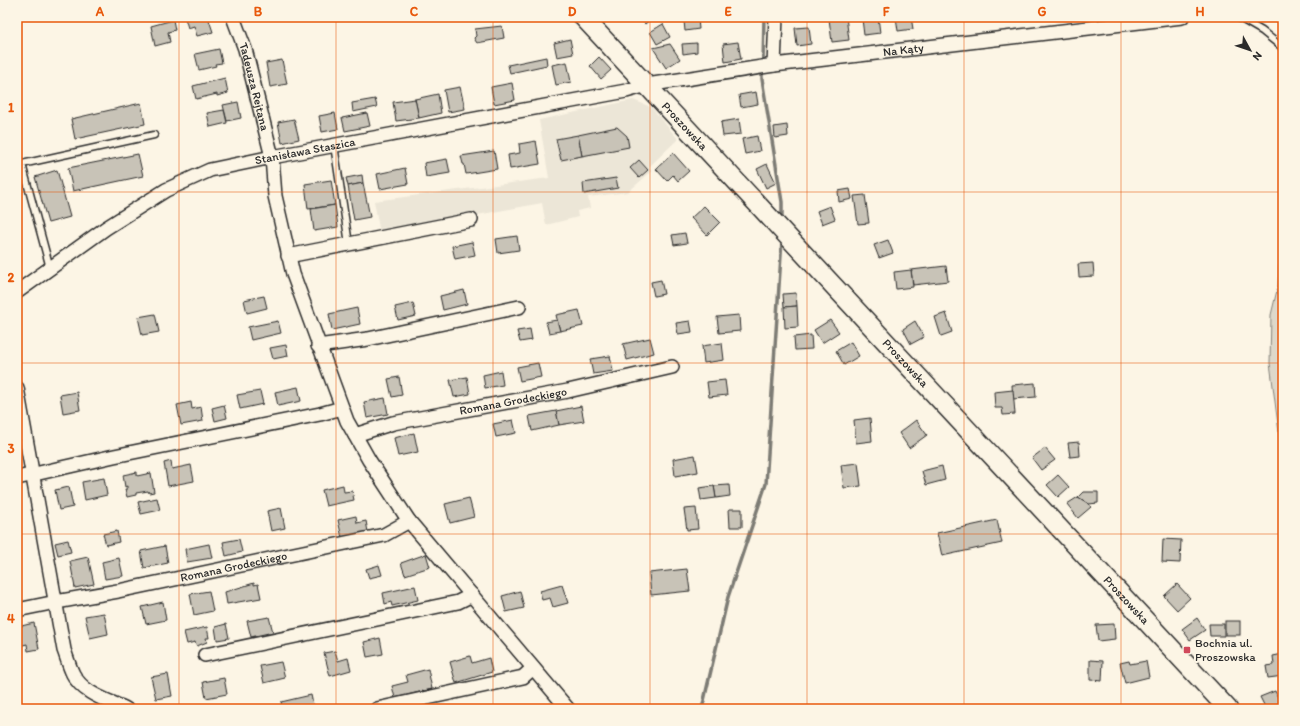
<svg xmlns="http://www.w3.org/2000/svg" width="1300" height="726" viewBox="0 0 1300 726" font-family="Itim,sans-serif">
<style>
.built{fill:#ece6d7}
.green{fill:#ded8ca;stroke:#84827a}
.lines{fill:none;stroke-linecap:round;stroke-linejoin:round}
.stream{stroke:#7d7b74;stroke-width:3.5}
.building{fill:#c8c3b7;stroke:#2b2b2b}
.lane-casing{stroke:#2b2b2b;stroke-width:9}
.street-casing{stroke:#2b2b2b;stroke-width:16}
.secondary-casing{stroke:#2b2b2b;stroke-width:21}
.lane{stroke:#fcf5e5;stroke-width:6}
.street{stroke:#fcf5e5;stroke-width:13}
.secondary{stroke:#fcf5e5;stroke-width:18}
.grid{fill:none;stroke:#e8590c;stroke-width:1;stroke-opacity:0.55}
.poi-dot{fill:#d1495b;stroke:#fcf5e5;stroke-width:1.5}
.labels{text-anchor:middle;stroke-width:4;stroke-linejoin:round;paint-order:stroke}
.street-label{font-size:12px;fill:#2b2b2b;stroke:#fcf5e5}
.poi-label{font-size:12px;fill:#2b2b2b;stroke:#fcf5e5;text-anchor:start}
.neatline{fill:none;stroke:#e8590c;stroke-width:1.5}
.grid-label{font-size:13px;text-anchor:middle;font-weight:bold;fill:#e8590c}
</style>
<rect width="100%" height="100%" fill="#fcf5e5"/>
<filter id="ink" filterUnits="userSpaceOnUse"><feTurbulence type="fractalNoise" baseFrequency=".025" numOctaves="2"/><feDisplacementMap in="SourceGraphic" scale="8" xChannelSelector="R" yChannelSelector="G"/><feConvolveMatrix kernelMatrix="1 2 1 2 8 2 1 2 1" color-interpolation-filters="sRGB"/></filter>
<g filter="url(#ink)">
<path class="built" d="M 633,100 L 651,107 L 678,139 L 649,167 L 652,171 L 628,192 L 588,197 L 590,208 L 577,211 L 578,217 L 546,225 L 542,203 L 380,233 L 374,201 L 549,178 L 539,120 Z"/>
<path class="green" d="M 1283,257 L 1283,464 L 1270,363 L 1271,315 L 1278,286 L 1279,266 Z"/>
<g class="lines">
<g class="stream">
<path d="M 763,64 L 764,17"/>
<path d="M 762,70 L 762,79 L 782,202 L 782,220"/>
<path d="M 702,709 L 728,597 L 766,484 L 782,240"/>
</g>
</g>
<g class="building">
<path d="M 188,17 L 208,17 L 213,32 L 197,36 L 194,26 L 188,28 L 185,18 Z"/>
<path d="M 638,17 L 653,17 L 645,24 Z"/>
<path d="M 846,17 L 849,40 L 832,42 L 829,19 Z"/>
<path d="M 878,17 L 880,33 L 864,35 L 862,19 Z"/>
<path d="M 896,17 L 911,17 L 913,29 L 898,31 Z"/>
<path d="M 698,19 L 699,29 L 685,31 L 684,21 Z"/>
<path d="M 173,20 L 175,30 L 168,32 L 170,42 L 155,46 L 151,26 Z"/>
<path d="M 663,24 L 670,37 L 657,44 L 650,32 Z"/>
<path d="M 502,26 L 504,38 L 477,43 L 475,40 L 474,38 L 476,36 L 475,29 Z"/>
<path d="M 809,27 L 811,44 L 797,46 L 795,28 Z"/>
<path d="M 570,39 L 573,54 L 557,57 L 554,43 Z"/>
<path d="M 738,42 L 741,59 L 725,62 L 723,44 Z"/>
<path d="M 697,43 L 697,52 L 683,54 L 682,44 Z"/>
<path d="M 670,44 L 680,59 L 666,68 L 653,48 Z"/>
<path d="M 219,49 L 222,63 L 215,64 L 216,66 L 199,70 L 195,54 Z"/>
<path d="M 546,57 L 547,65 L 510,73 L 508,65 Z"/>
<path d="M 599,57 L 611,70 L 601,79 L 590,66 Z"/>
<path d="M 282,60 L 287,84 L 270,87 L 266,63 Z"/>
<path d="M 567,62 L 571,82 L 556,85 L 552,65 Z"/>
<path d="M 225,78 L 228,93 L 217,96 L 217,94 L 196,99 L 193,86 Z"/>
<path d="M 512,83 L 515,100 L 494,104 L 491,87 Z"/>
<path d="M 460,87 L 465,109 L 448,112 L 444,90 Z"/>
<path d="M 756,92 L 758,104 L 741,107 L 739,95 Z"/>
<path d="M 438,94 L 441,113 L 419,118 L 415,99 Z"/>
<path d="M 375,99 L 377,107 L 353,112 L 352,103 Z"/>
<path d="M 415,99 L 419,118 L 396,121 L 393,102 Z"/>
<path d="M 238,102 L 241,118 L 227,121 L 223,105 Z"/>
<path d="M 141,103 L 145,124 L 75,139 L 71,119 Z"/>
<path d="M 224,110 L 227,123 L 210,127 L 207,113 Z"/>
<path d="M 335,113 L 338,129 L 322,132 L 319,116 Z"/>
<path d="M 367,113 L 370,126 L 345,131 L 342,118 Z"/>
<path d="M 294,119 L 299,139 L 282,143 L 278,122 Z"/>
<path d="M 739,119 L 741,134 L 723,136 L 721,122 Z"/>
<path d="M 787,125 L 788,136 L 775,138 L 774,127 Z"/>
<path d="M 617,127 L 627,136 L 629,147 L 582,156 L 578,135 Z"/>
<path d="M 578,135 L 582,156 L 561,160 L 556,139 Z"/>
<path d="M 757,136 L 760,151 L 745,154 L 742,139 Z"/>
<path d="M 536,141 L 540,164 L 510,169 L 508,155 L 520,153 L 519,144 Z"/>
<path d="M 494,151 L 497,169 L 466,174 L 464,164 L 463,164 L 461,156 Z"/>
<path d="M 673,153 L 689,171 L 678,181 L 673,175 L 667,181 L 656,169 Z"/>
<path d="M 138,154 L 143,176 L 73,191 L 68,168 Z"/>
<path d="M 447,159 L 450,173 L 426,177 L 424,163 Z"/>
<path d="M 639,160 L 648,170 L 639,178 L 630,168 Z"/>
<path d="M 767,164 L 776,183 L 766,188 L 757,169 Z"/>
<path d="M 405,168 L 408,184 L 380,189 L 377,174 Z"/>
<path d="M 57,170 L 70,217 L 48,223 L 35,177 Z"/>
<path d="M 362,175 L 363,183 L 348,186 L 346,178 Z"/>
<path d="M 616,178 L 618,188 L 584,194 L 583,183 Z"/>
<path d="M 331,180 L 335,205 L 308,209 L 305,184 Z"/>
<path d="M 363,183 L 370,217 L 354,220 L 348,186 Z"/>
<path d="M 850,189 L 852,199 L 839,202 L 838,191 Z"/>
<path d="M 865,195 L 869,223 L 858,224 L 854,196 Z"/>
<path d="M 335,205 L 338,227 L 314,231 L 311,209 Z"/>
<path d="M 704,206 L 720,222 L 707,235 L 691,218 Z"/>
<path d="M 830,206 L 835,219 L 822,224 L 817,211 Z"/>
<path d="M 685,233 L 687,243 L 674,245 L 672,235 Z"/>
<path d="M 517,236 L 519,250 L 498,253 L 496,239 Z"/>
<path d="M 888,240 L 893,253 L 879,258 L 874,245 Z"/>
<path d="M 472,242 L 475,255 L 455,259 L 452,246 Z"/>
<path d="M 1093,263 L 1094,276 L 1079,277 L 1078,264 Z"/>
<path d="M 946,266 L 948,281 L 913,285 L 911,270 Z"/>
<path d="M 911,270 L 913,287 L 896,289 L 894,272 Z"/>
<path d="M 661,280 L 664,294 L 654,296 L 651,282 Z"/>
<path d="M 464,290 L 467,304 L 443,310 L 440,296 Z"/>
<path d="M 796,293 L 797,306 L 784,307 L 783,294 Z"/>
<path d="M 264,296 L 267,308 L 247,313 L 244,300 Z"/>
<path d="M 413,303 L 416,316 L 398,320 L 395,307 Z"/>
<path d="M 797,306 L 798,327 L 785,328 L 784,307 Z"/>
<path d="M 357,308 L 360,324 L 332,330 L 329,314 Z"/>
<path d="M 579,310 L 583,326 L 560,331 L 556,315 Z"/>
<path d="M 946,313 L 952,332 L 941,336 L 935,317 Z"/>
<path d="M 155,314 L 159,332 L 142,335 L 138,317 Z"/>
<path d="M 739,315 L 740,331 L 719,333 L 717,317 Z"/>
<path d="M 557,320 L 560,331 L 549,333 L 546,322 Z"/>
<path d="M 830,320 L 839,332 L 822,343 L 814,330 Z"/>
<path d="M 278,321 L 281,333 L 251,340 L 248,327 Z"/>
<path d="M 690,321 L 692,332 L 678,334 L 676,323 Z"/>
<path d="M 915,321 L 924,337 L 911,344 L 903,329 Z"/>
<path d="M 530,329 L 532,340 L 520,342 L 517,331 Z"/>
<path d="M 811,335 L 812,349 L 795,350 L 794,337 Z"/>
<path d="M 650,338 L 654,353 L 627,360 L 623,344 Z"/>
<path d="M 851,342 L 859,356 L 844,365 L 836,351 Z"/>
<path d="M 722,343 L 724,360 L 704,363 L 702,346 Z"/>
<path d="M 286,345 L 288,356 L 273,359 L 270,348 Z"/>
<path d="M 610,356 L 613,371 L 593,374 L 590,359 Z"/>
<path d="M 538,363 L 541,377 L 520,381 L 517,367 Z"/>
<path d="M 501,371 L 503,385 L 485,388 L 483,375 Z"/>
<path d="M 399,377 L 402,395 L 392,397 L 388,379 Z"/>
<path d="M 467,377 L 470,394 L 454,397 L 450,380 Z"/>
<path d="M 725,380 L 727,395 L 709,397 L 707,382 Z"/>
<path d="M 1035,383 L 1036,397 L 1013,399 L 1012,385 Z"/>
<path d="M 298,387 L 301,401 L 278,406 L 275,392 Z"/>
<path d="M 1013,390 L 1015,414 L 1003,415 L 1002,408 L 995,408 L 994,392 Z"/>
<path d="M 260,391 L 263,404 L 240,409 L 237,395 Z"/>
<path d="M 77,392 L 80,410 L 63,413 L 60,395 Z"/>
<path d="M 385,398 L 388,414 L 367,418 L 364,402 Z"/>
<path d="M 191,402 L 192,409 L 201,407 L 203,421 L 181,425 L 177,405 Z"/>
<path d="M 224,405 L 227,418 L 215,421 L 212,408 Z"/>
<path d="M 581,406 L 584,421 L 559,425 L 556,411 Z"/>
<path d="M 556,411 L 559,425 L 532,431 L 529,416 Z"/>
<path d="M 870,418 L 872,441 L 856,443 L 854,420 Z"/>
<path d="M 513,420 L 516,433 L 496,437 L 493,424 Z"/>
<path d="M 916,420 L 927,435 L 909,448 L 899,433 Z"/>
<path d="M 414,433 L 418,452 L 398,456 L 394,438 Z"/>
<path d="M 1079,442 L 1080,456 L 1070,457 L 1068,443 Z"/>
<path d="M 1045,448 L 1055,460 L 1041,470 L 1032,458 Z"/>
<path d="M 695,455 L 698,472 L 675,476 L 673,459 Z"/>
<path d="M 171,461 L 172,469 L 191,465 L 194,481 L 168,486 L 164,463 Z"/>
<path d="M 858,463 L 861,486 L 844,488 L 841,465 Z"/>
<path d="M 942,466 L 945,480 L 926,485 L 922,471 Z"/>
<path d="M 137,472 L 137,476 L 151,473 L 154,492 L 149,493 L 148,491 L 136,493 L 136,495 L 127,497 L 125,489 L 127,489 L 127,486 L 125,487 L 123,475 Z"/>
<path d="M 1058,475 L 1069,487 L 1058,497 L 1047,485 Z"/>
<path d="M 104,478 L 107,495 L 85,500 L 82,482 Z"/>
<path d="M 343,485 L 344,492 L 352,491 L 354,500 L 326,506 L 322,490 Z"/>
<path d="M 729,485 L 730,496 L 716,498 L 714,486 Z"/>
<path d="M 714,486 L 716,498 L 701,500 L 699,488 Z"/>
<path d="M 69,487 L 73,507 L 59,510 L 55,490 Z"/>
<path d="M 1083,492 L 1098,492 L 1098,503 L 1089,504 L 1078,497 Z"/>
<path d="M 1078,497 L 1089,504 L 1091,507 L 1078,518 L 1067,504 Z"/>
<path d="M 157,498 L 160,510 L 141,514 L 138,502 Z"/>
<path d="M 469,498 L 474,517 L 450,523 L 445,504 Z"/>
<path d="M 281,508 L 285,528 L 271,531 L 267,511 Z"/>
<path d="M 696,508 L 698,529 L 687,530 L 684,509 Z"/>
<path d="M 729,509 L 742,509 L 742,527 L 730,527 Z"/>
<path d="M 356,516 L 357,523 L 366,521 L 368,532 L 342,538 L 338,520 Z"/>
<path d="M 997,520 L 1002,543 L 942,556 L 937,533 Z"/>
<path d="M 117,531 L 119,542 L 106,545 L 103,534 Z"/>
<path d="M 239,539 L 242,552 L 226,556 L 223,542 Z"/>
<path d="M 1163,539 L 1181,540 L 1180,563 L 1162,562 Z"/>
<path d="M 68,540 L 71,552 L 58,555 L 55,543 Z"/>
<path d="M 209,544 L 212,558 L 187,562 L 185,549 Z"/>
<path d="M 165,546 L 168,563 L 144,568 L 141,551 Z"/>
<path d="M 426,554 L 430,567 L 405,575 L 401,563 Z"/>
<path d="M 88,557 L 94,584 L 75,588 L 70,561 Z"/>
<path d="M 119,558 L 123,576 L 105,579 L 102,562 Z"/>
<path d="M 379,565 L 382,575 L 369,578 L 366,569 Z"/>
<path d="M 687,569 L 690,591 L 651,595 L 649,573 Z"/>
<path d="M 254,583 L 254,585 L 258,584 L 261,598 L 227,604 L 225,592 Z"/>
<path d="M 1177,584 L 1190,598 L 1177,610 L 1164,596 Z"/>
<path d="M 562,585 L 568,603 L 553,607 L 550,598 L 542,600 L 540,591 Z"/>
<path d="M 415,586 L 418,600 L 392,606 L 391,602 L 385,604 L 383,593 Z"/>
<path d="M 209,591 L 213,611 L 194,615 L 190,594 Z"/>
<path d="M 520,591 L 524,608 L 506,612 L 502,596 Z"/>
<path d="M 163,602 L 166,620 L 146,624 L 142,607 Z"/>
<path d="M 104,613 L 108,634 L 90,638 L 85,616 Z"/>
<path d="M 269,617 L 273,632 L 251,637 L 247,621 Z"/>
<path d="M 1197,618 L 1205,630 L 1190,640 L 1182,629 Z"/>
<rect x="1225" y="621" width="15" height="14"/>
<path d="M 34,623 L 39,649 L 28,651 L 27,644 L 19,646 L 17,627 Z"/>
<path d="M 226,624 L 229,638 L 217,640 L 215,627 Z"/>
<path d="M 1114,624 L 1115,639 L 1098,641 L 1096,625 Z"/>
<path d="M 1209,624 L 1224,624 L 1224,636 L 1210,636 Z"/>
<path d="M 207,627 L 209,638 L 206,638 L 207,642 L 197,646 L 195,642 L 187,644 L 184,632 Z"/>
<path d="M 380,638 L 383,654 L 367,657 L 364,642 Z"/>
<path d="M 335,651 L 338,661 L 348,658 L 351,670 L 330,676 L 324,653 Z"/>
<path d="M 1283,654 L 1283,676 L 1268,678 L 1266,666 L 1274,665 L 1273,656 Z"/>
<path d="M 470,656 L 472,663 L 489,658 L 492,672 L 456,683 L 450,662 Z"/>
<path d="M 1090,660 L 1103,661 L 1102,681 L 1090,680 Z"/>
<path d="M 1129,661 L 1130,664 L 1146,661 L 1149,677 L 1125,683 L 1120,663 Z"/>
<path d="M 281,662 L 285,678 L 264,683 L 260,666 Z"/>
<path d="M 428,669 L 432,689 L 395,698 L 392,686 L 408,682 L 406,675 Z"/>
<path d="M 168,674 L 172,696 L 156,699 L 151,677 Z"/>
<path d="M 224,678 L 227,694 L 206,698 L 203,682 Z"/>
<path d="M 1275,691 L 1283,709 L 1266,709 L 1260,697 Z"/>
<path d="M 311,695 L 314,709 L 283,709 L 281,702 Z"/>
</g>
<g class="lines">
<defs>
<g id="lane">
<path d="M 1238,17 L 1262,31 L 1283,48"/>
<path d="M 334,145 L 349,244"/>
<path d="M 50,268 L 22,164 L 154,135"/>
</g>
<g id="street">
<path id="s1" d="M 233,17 L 245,49 L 272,157 L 275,196 L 293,274 L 347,421 L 369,460 L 409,521 L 568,709"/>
<path d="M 774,65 L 776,17"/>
<path d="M 288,256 L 471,220"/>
<path id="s2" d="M 17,292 L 106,228 L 166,190 L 210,170 L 272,157 L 626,91 L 647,85 L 774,65 L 1182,17"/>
<path d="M 318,346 L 368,339 L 519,307"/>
<path d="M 17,388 L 64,650 C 67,658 69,666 73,674 C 83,694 107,700 126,709"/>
<path id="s3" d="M 355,435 L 393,423 L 568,391 L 672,367"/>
<path d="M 17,478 L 114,456 L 320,414 L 342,408"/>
<path id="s4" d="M 17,610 L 56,602 L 118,591 L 384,535 L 409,521"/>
<path d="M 205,655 L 458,602 L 472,595"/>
<path d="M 377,709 L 523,677 L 533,668"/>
</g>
<g id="secondary">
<path id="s5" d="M 583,17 L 1228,709"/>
</g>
</defs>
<use href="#lane" class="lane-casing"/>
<use href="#street" class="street-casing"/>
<use href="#secondary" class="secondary-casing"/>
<use href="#lane" class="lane"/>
<use href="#street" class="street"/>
<use href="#secondary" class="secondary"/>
</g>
</g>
<path class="grid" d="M 179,17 L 179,709M 336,17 L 336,709M 493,17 L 493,709M 650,17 L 650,709M 807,17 L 807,709M 964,17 L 964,709M 1121,17 L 1121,709M 17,192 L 1283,192M 17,363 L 1283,363M 17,534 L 1283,534"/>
<rect class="poi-dot" x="1183" y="646" width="8" height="8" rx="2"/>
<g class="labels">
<g class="street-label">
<text dy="4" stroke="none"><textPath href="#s2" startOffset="933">Na Kąty</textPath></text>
<text dy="4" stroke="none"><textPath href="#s1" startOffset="73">Tadeusza Rejtana</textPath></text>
<text dy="4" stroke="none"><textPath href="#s5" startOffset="149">Proszowska</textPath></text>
<text dy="4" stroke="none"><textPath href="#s2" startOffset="326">Stanisława Staszica</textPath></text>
<text dy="4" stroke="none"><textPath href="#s5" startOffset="473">Proszowska</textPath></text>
<text dy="4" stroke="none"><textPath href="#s3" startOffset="162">Romana Grodeckiego</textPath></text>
<text dy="4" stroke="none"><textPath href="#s4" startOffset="221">Romana Grodeckiego</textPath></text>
<text dy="4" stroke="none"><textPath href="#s5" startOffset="797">Proszowska</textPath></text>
</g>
<g class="poi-label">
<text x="1195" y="647">Bochnia ul.<tspan x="1195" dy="14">Proszowska</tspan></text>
</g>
</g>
<rect width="1300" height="726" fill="none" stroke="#fcf5e5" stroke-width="44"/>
<g transform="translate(1250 50) rotate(130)" stroke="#fcf5e5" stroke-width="3" paint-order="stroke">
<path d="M0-3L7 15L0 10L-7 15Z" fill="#2b2b2b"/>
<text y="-6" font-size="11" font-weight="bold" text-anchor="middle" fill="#2b2b2b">N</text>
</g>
<rect x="22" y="22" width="1256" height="682" class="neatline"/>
<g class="grid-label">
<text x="100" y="16">A</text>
<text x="258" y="16">B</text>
<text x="414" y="16">C</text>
<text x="572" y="16">D</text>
<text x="728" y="16">E</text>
<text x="886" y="16">F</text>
<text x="1042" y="16">G</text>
<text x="1200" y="16">H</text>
<text x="11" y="112">1</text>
<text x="11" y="282">2</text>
<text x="11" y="453">3</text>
<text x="11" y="623">4</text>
</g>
</svg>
